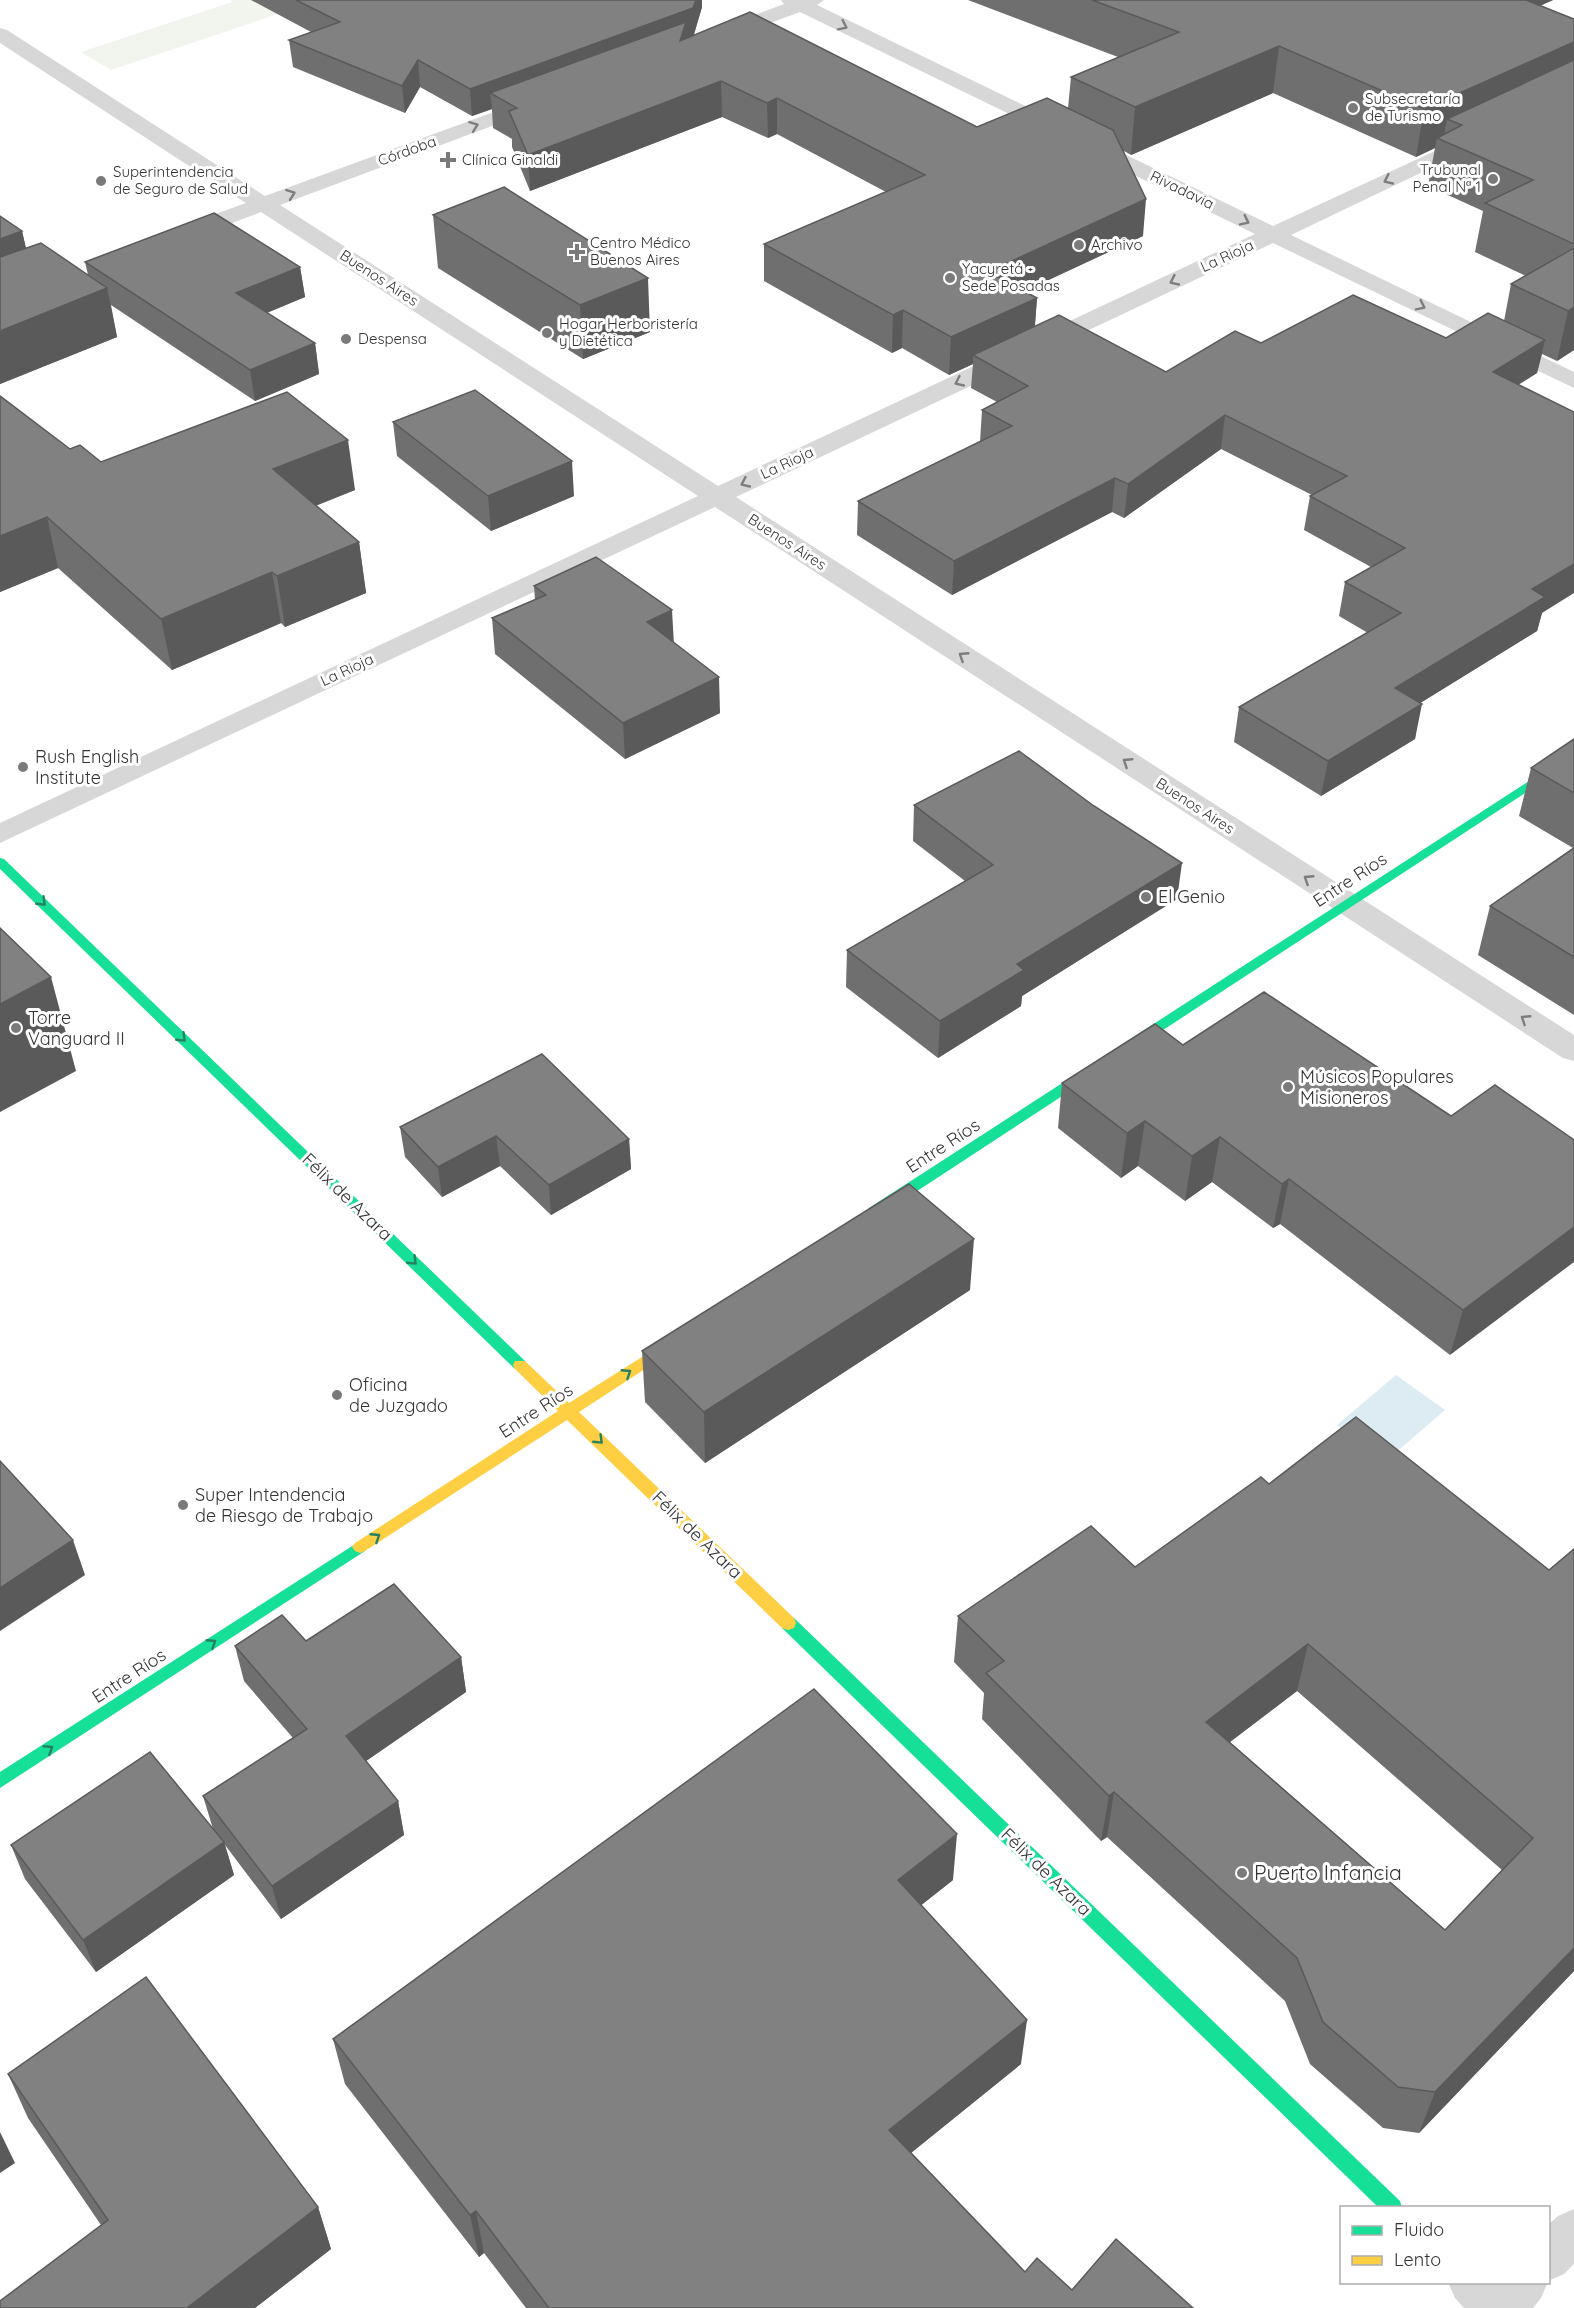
<svg xmlns="http://www.w3.org/2000/svg" width="1574" height="2308" viewBox="0 0 1574 2308" font-family="Quicksand,sans-serif">
<style>
.green{fill:#f1f5ed}
.water{fill:#ddebf3}
.lines{fill:none;stroke-linecap:round;stroke-linejoin:round}
.street{fill:#d7d7d7;fill-rule:evenodd}
.fast{fill:#16e098;fill-rule:evenodd}
.slow{fill:#ffcf43;fill-rule:evenodd}
.wall{fill:#6f6f6f;fill-rule:evenodd}
.shaded-wall{fill:#5a5a5a}
.building{fill:#818181;stroke:#5a5a5a;stroke-width:1.5;fill-rule:evenodd}
.oneway{stroke:#7d7d7d}
.oneway2{stroke:#268160}
.poi-dot{fill:#7a7a7a;stroke:#fff;stroke-width:2}
.labels{text-anchor:middle;stroke-width:6;stroke-linejoin:round;paint-order:stroke}
.far-poi-label{font-size:15px;fill:#333;stroke:#fff;text-anchor:start}
.far-street-label{font-size:15px;fill:#333;stroke:#fff}
.poi-label{font-size:18px;fill:#333;stroke:#fff;text-anchor:start}
.street-label{font-size:18px;fill:#333;stroke:#fff}
.near-poi-label{font-size:21px;fill:#333;stroke:#fff;text-anchor:start}
</style>
<rect width="100%" height="100%" fill="#fff"/>
<path class="green" d="M 230,0 L 320,0 L 111,70 L 81,52 L 232,2 Z"/>
<path class="water" d="M 1396,1375 L 1445,1410 L 1386,1461 L 1337,1425 Z"/>
<g class="lines">
<g class="street">
<path d="M 781,0 L 824,0 L 817,5 L 1273,226 L 1465,137 L 1479,137 L 1483,141 L 1479,145 L 1291,235 L 1574,372 L 1574,388 L 1273,243 L 736,497 L 1574,1035 L 1574,1061 L 1563,1058 L 715,507 L 0,843 L 0,823 L 698,496 L 261,212 L 190,239 L 174,239 L 171,234 L 174,229 L 246,203 L 0,43 L 0,28 L 7,30 L 265,196 L 526,100 L 540,100 L 543,104 L 540,108 L 280,205 L 718,486 L 1255,234 L 800,12 L 729,38 L 715,38 L 712,34 L 715,30 L 784,4 Z"/>
<path d="M 1574,2209 L 1574,2264 L 1564,2274 L 1548,2281 L 1548,2225 L 1558,2216 Z"/>
<path d="M 1448,2282 L 1548,2282 L 1541,2298 L 1533,2308 L 1464,2308 L 1455,2298 Z"/>
</g>
<g class="fast">
<path d="M 1574,752 L 1574,761 L 879,1216 L 869,1216 L 867,1212 L 869,1208 Z"/>
<path d="M 0,858 L 4,859 L 525,1361 L 527,1365 L 525,1369 L 515,1369 L 0,869 Z"/>
<path d="M 360,1541 L 365,1543 L 368,1547 L 365,1551 L 0,1788 L 0,1772 Z"/>
<path d="M 788,1616 L 794,1618 L 1400,2201 L 1402,2208 L 1379,2208 L 782,1628 L 780,1623 L 782,1618 Z"/>
</g>
<path class="slow" d="M 680,1333 L 685,1335 L 687,1339 L 685,1343 L 579,1412 L 794,1618 L 796,1623 L 794,1628 L 788,1630 L 782,1628 L 567,1420 L 365,1551 L 360,1553 L 355,1551 L 352,1547 L 355,1543 L 558,1411 L 515,1369 L 513,1365 L 515,1361 L 525,1361 L 569,1403 Z"/>
</g>
<g class="wall">
<path d="M 251,0 L 702,0 L 702,7 L 694,35 L 977,127 L 1068,108 L 1071,77 L 1118,57 L 968,0 L 1553,0 L 1540,6 L 1574,19 L 1574,350 L 1557,361 L 1542,354 L 1537,373 L 1519,384 L 1542,613 L 1537,631 L 1420,703 L 1415,739 L 1321,796 L 1234,742 L 1239,707 L 1368,633 L 1339,616 L 1345,582 L 1371,567 L 1304,530 L 1310,496 L 1312,495 L 1221,449 L 1124,518 L 1112,512 L 952,595 L 857,535 L 858,501 L 980,442 L 982,410 L 997,402 L 971,388 L 973,364 L 949,375 L 902,348 L 892,353 L 764,281 L 764,244 L 886,192 L 777,134 L 768,138 L 722,117 L 530,191 L 512,147 L 512,139 L 493,128 L 492,109 L 472,116 L 420,87 L 405,113 L 293,67 L 289,40 L 311,32 ZM 1273,93 L 1416,157 L 1435,148 L 1428,186 L 1483,211 L 1475,252 L 1526,276 L 1511,284 L 1504,321 L 1446,338 L 1261,343 L 1166,372 L 1035,326 L 1037,298 L 1025,291 L 1143,236 L 1124,151 L 1131,155 Z"/>
<path d="M 433,215 L 650,332 L 583,359 L 438,268 Z"/>
<path d="M 22,231 L 26,249 L 88,275 L 85,262 L 300,267 L 305,297 L 267,313 L 315,343 L 319,374 L 255,401 L 111,305 L 117,337 L 0,384 Z"/>
<path d="M 393,422 L 574,496 L 491,531 L 397,456 Z"/>
<path d="M 70,449 L 101,462 L 355,490 L 316,505 L 359,542 L 366,593 L 285,627 L 281,623 L 172,670 L 58,568 L 0,592 Z"/>
<path d="M 534,586 L 674,642 L 720,713 L 625,759 L 495,654 L 492,618 L 535,600 Z"/>
<path d="M 1574,739 L 1574,1015 L 1478,955 L 1490,906 L 1573,848 L 1519,816 L 1531,768 Z"/>
<path d="M 914,805 L 1177,899 L 1022,996 L 1021,1006 L 938,1058 L 846,987 L 847,950 L 965,881 L 913,841 Z"/>
<path d="M 1183,1045 L 1451,1116 L 1574,1140 L 1450,1355 L 1280,1224 L 1273,1228 L 1212,1182 L 1185,1201 L 1138,1166 L 1121,1178 L 1058,1128 L 1062,1083 Z"/>
<path d="M 400,1127 L 629,1139 L 631,1169 L 551,1215 L 500,1166 L 442,1197 L 405,1157 Z"/>
<path d="M 970,1290 L 705,1463 L 645,1402 L 642,1351 Z"/>
<path d="M 1269,1484 L 1549,1570 L 1574,1549 L 1574,1971 L 1419,2133 L 1383,2128 L 1310,2064 L 1285,2001 L 1107,1837 L 1101,1841 L 982,1719 L 984,1693 L 954,1662 L 958,1616 L 1135,1567 ZM 1297,1691 L 1502,1870 L 1445,1930 L 1230,1742 Z"/>
<path d="M 306,1641 L 461,1657 L 466,1692 L 366,1761 L 398,1801 L 404,1835 L 281,1919 L 225,1845 L 234,1875 L 96,1972 L 25,1879 L 11,1845 L 213,1829 L 203,1796 L 293,1738 L 244,1681 L 235,1646 Z"/>
<path d="M 953,1880 L 921,1905 L 1021,2064 L 911,2153 L 1025,2272 L 1072,2290 L 1193,2308 L 526,2308 L 484,2253 L 479,2257 L 345,2084 L 333,2039 Z"/>
<path d="M 8,2074 L 318,2207 L 331,2249 L 255,2308 L 0,2308 L 101,2225 L 28,2118 Z"/>
</g>
<g class="shaded-wall">
<path d="M 696,0 L 702,0 L 702,7 L 687,56 L 490,93 L 492,109 L 472,116 L 470,89 Z"/>
<path d="M 1487,0 L 1553,0 L 1481,31 Z"/>
<path d="M 1574,42 L 1574,84 L 1462,125 L 1447,119 L 1443,141 L 1437,138 L 1435,148 L 1416,157 L 1424,109 Z"/>
<path d="M 1279,46 L 1273,93 L 1131,155 L 1135,107 Z"/>
<path d="M 418,60 L 420,87 L 405,113 L 402,86 Z"/>
<path d="M 721,81 L 722,117 L 530,191 L 528,155 Z"/>
<path d="M 777,98 L 777,134 L 768,138 L 767,103 Z"/>
<path d="M 1146,199 L 1143,236 L 986,309 L 988,272 Z"/>
<path d="M 22,231 L 33,279 L 0,291 L 0,239 Z"/>
<path d="M 300,267 L 305,297 L 241,323 L 236,293 Z"/>
<path d="M 648,278 L 650,332 L 583,359 L 580,305 Z"/>
<path d="M 107,288 L 117,337 L 0,384 L 0,331 Z"/>
<path d="M 1037,298 L 1034,335 L 973,355 L 973,364 L 949,375 L 951,337 Z"/>
<path d="M 1574,307 L 1574,350 L 1557,361 L 1568,311 Z"/>
<path d="M 903,310 L 902,348 L 892,353 L 893,315 Z"/>
<path d="M 1545,340 L 1537,373 L 1486,405 L 1493,372 Z"/>
<path d="M 315,343 L 319,374 L 255,401 L 250,370 Z"/>
<path d="M 1225,415 L 1221,449 L 1124,518 L 1128,484 Z"/>
<path d="M 348,440 L 355,490 L 281,520 L 273,469 Z"/>
<path d="M 572,461 L 574,496 L 491,531 L 488,496 Z"/>
<path d="M 1115,478 L 1112,512 L 952,595 L 954,561 Z"/>
<path d="M 47,517 L 58,568 L 0,592 L 0,536 Z"/>
<path d="M 359,542 L 366,593 L 285,627 L 277,576 Z"/>
<path d="M 1574,564 L 1574,593 L 1542,613 L 1537,631 L 1388,723 L 1395,688 L 1532,589 Z"/>
<path d="M 272,572 L 281,623 L 172,670 L 161,619 Z"/>
<path d="M 672,610 L 674,645 L 647,622 Z"/>
<path d="M 719,677 L 720,713 L 625,759 L 623,723 Z"/>
<path d="M 1422,704 L 1415,739 L 1321,796 L 1328,761 Z"/>
<path d="M 1182,863 L 1177,899 L 1022,996 L 1021,1006 L 938,1058 L 940,1021 L 1017,964 Z"/>
<path d="M 51,977 L 76,1071 L 0,1112 L 0,1004 Z"/>
<path d="M 1145,1121 L 1138,1166 L 1121,1178 L 1127,1133 Z"/>
<path d="M 496,1136 L 500,1166 L 442,1197 L 438,1167 Z"/>
<path d="M 1220,1137 L 1212,1182 L 1185,1201 L 1192,1156 Z"/>
<path d="M 629,1139 L 631,1169 L 551,1215 L 549,1185 Z"/>
<path d="M 1289,1179 L 1280,1224 L 1273,1228 L 1282,1184 Z"/>
<path d="M 1574,1227 L 1574,1262 L 1450,1355 L 1463,1310 Z"/>
<path d="M 974,1239 L 970,1290 L 705,1463 L 704,1412 Z"/>
<path d="M 73,1540 L 85,1575 L 0,1631 L 0,1588 Z"/>
<path d="M 1308,1644 L 1297,1691 L 1197,1767 L 1206,1722 Z"/>
<path d="M 461,1657 L 466,1692 L 353,1770 L 346,1736 Z"/>
<path d="M 1114,1792 L 1107,1837 L 1101,1841 L 1109,1796 Z"/>
<path d="M 398,1801 L 404,1835 L 281,1919 L 272,1886 Z"/>
<path d="M 957,1834 L 953,1880 L 895,1926 L 898,1880 Z"/>
<path d="M 224,1842 L 234,1875 L 96,1972 L 83,1940 Z"/>
<path d="M 1574,1948 L 1574,1971 L 1419,2133 L 1435,2092 Z"/>
<path d="M 1027,2020 L 1021,2064 L 886,2173 L 889,2130 Z"/>
<path d="M 0,2132 L 15,2163 L 0,2173 Z"/>
<path d="M 318,2207 L 331,2249 L 255,2308 L 187,2308 Z"/>
<path d="M 476,2211 L 484,2253 L 479,2257 L 470,2215 Z"/>
</g>
<g class="building">
<path d="M 296,0 L 696,0 L 693,8 L 470,89 L 418,60 L 402,86 L 289,40 L 340,22 Z"/>
<path d="M 1092,0 L 1526,0 L 1574,19 L 1574,42 L 1424,109 L 1279,46 L 1135,107 L 1071,77 L 1179,32 Z"/>
<path d="M 750,12 L 977,127 L 1047,98 L 1113,130 L 1146,199 L 988,272 L 1037,298 L 951,337 L 903,310 L 893,315 L 764,244 L 925,175 L 777,98 L 767,103 L 721,81 L 528,155 L 509,111 L 517,108 L 490,93 L 686,22 L 680,41 Z"/>
<path d="M 1574,60 L 1574,244 L 1485,203 L 1533,180 L 1437,138 L 1462,125 L 1447,119 Z"/>
<path d="M 504,187 L 648,278 L 580,305 L 433,215 Z"/>
<path d="M 214,213 L 300,267 L 236,293 L 315,343 L 250,370 L 85,262 Z"/>
<path d="M 0,216 L 22,231 L 0,239 Z"/>
<path d="M 41,243 L 107,288 L 0,331 L 0,257 Z"/>
<path d="M 1574,248 L 1574,307 L 1568,311 L 1511,284 Z"/>
<path d="M 1353,295 L 1446,338 L 1488,313 L 1545,340 L 1493,372 L 1574,412 L 1574,564 L 1532,589 L 1545,597 L 1395,688 L 1422,704 L 1328,761 L 1239,707 L 1401,613 L 1345,582 L 1405,548 L 1310,496 L 1347,476 L 1225,415 L 1128,484 L 1115,478 L 954,561 L 858,501 L 1012,426 L 982,410 L 1028,386 L 973,355 L 1059,315 L 1166,372 L 1235,331 L 1261,343 Z"/>
<path d="M 475,390 L 572,461 L 488,496 L 393,422 Z"/>
<path d="M 287,392 L 348,440 L 273,469 L 359,542 L 277,576 L 272,572 L 161,619 L 47,517 L 0,536 L 0,396 L 70,449 L 80,445 L 101,462 Z"/>
<path d="M 596,557 L 672,610 L 647,622 L 719,677 L 623,723 L 492,618 L 546,595 L 534,586 Z"/>
<path d="M 1574,739 L 1574,793 L 1531,768 Z"/>
<path d="M 1019,751 L 1094,806 L 1182,863 L 1017,964 L 1024,970 L 940,1021 L 847,950 L 993,865 L 914,805 Z"/>
<path d="M 1574,848 L 1574,957 L 1490,906 Z"/>
<path d="M 0,928 L 51,977 L 0,1004 Z"/>
<path d="M 1264,992 L 1451,1116 L 1495,1085 L 1574,1140 L 1574,1227 L 1463,1310 L 1289,1179 L 1282,1184 L 1220,1137 L 1192,1156 L 1145,1121 L 1127,1133 L 1062,1083 L 1155,1024 L 1183,1045 Z"/>
<path d="M 542,1054 L 629,1139 L 549,1185 L 496,1136 L 438,1167 L 400,1127 Z"/>
<path d="M 909,1184 L 974,1239 L 704,1412 L 642,1351 Z"/>
<path d="M 1356,1417 L 1549,1570 L 1574,1549 L 1574,1948 L 1435,2092 L 1398,2087 L 1323,2022 L 1297,1958 L 1114,1792 L 1109,1796 L 986,1673 L 1004,1661 L 958,1616 L 1091,1526 L 1135,1567 L 1261,1477 L 1269,1484 ZM 1308,1644 L 1533,1838 L 1445,1930 L 1206,1722 Z"/>
<path d="M 0,1461 L 73,1540 L 0,1588 Z"/>
<path d="M 394,1584 L 461,1657 L 346,1736 L 398,1801 L 272,1886 L 203,1796 L 307,1729 L 235,1646 L 282,1615 L 306,1641 Z"/>
<path d="M 814,1689 L 957,1834 L 898,1880 L 1027,2020 L 889,2130 L 1025,2272 L 1037,2258 L 1072,2290 L 1116,2239 L 1193,2308 L 549,2308 L 476,2211 L 470,2215 L 333,2039 Z"/>
<path d="M 150,1752 L 224,1842 L 83,1940 L 11,1845 Z"/>
<path d="M 146,1977 L 318,2207 L 187,2308 L 0,2308 L 0,2301 L 108,2220 L 8,2074 Z"/>
</g>
<defs><path id="oneway-chevron" d="M-2-3.5L2.5 0L-2 3.5" fill="none" stroke-width="1.6" stroke-linecap="round" stroke-linejoin="round" transform="scale(1.5)"/></defs>
<g class="oneway">
<use href="#oneway-chevron" transform="translate(843 26) rotate(26)"/>
<use href="#oneway-chevron" transform="translate(474 126) rotate(-20)"/>
<use href="#oneway-chevron" transform="translate(1388 180) rotate(155)"/>
<use href="#oneway-chevron" transform="translate(291 194) rotate(-20)"/>
<use href="#oneway-chevron" transform="translate(1245 221) rotate(26)"/>
<use href="#oneway-chevron" transform="translate(1174 281) rotate(155)"/>
<use href="#oneway-chevron" transform="translate(1421 306) rotate(26)"/>
<use href="#oneway-chevron" transform="translate(959 382) rotate(155)"/>
<use href="#oneway-chevron" transform="translate(745 483) rotate(155)"/>
<use href="#oneway-chevron" transform="translate(963 656) rotate(-147)"/>
<use href="#oneway-chevron" transform="translate(1127 762) rotate(-147)"/>
<use href="#oneway-chevron" transform="translate(1308 879) rotate(-147)"/>
<use href="#oneway-chevron" transform="translate(1525 1019) rotate(-147)"/>
</g>
<g class="oneway2">
<use href="#oneway-chevron" transform="translate(42 902) rotate(44)"/>
<use href="#oneway-chevron" transform="translate(182 1038) rotate(44)"/>
<use href="#oneway-chevron" transform="translate(413 1261) rotate(44)"/>
<use href="#oneway-chevron" transform="translate(627 1373) rotate(-33)"/>
<use href="#oneway-chevron" transform="translate(599 1440) rotate(44)"/>
<use href="#oneway-chevron" transform="translate(376 1537) rotate(-33)"/>
<use href="#oneway-chevron" transform="translate(212 1643) rotate(-33)"/>
<use href="#oneway-chevron" transform="translate(49 1749) rotate(-33)"/>
</g>
<g class="poi-dot">
<circle cx="1353" cy="108" r="6"/>
<path d="M445 151h6v6h6v6h-6v6h-6v-6h-6v-6h6z"/>
<circle cx="1493" cy="179" r="6"/>
<circle cx="101" cy="181" r="6"/>
<circle cx="1079" cy="245" r="6"/>
<path d="M574 243h6v6h6v6h-6v6h-6v-6h-6v-6h6z"/>
<circle cx="950" cy="278" r="6"/>
<circle cx="547" cy="333" r="6"/>
<circle cx="346" cy="339" r="6"/>
<circle cx="23" cy="767" r="6"/>
<circle cx="1146" cy="897" r="6"/>
<circle cx="16" cy="1028" r="6"/>
<circle cx="1288" cy="1087" r="6"/>
<circle cx="337" cy="1395" r="6"/>
<circle cx="183" cy="1505" r="6"/>
<circle cx="1242" cy="1873" r="6"/>
</g>
<g class="labels">
<g class="far-poi-label">
<text x="1365" y="104">Subsecretaría<tspan x="1365" dy="17">de Turismo</tspan></text>
<text x="462" y="165">Clínica Ginaldi</text>
<text x="1481" y="175" text-anchor="end">Trubunal<tspan x="1481" dy="17">Penal Nª 1</tspan></text>
<text x="113" y="177">Superintendencia<tspan x="113" dy="17">de Seguro de Salud</tspan></text>
<text x="590" y="248">Centro Médico<tspan x="590" dy="17">Buenos Aires</tspan></text>
<text x="1091" y="250">Archivo</text>
<text x="962" y="274">Yacyretá -<tspan x="962" dy="17">Sede Posadas</tspan></text>
<text x="559" y="329">Hogar Herboristería<tspan x="559" dy="17">y Dietética</tspan></text>
<text x="358" y="344">Despensa</text>
</g>
<g class="far-street-label">
<text transform="translate(407 151) rotate(-20)" y="5">Córdoba</text>
<text transform="translate(1182 190) rotate(26)" y="5">Rivadavia</text>
<text transform="translate(1227 256) rotate(-25)" y="5">La Rioja</text>
<text transform="translate(379 278) rotate(33)" y="5">Buenos Aires</text>
<text transform="translate(787 463) rotate(-25)" y="5">La Rioja</text>
<text transform="translate(787 542) rotate(33)" y="5">Buenos Aires</text>
<text transform="translate(347 670) rotate(-25)" y="5">La Rioja</text>
<text transform="translate(1195 806) rotate(33)" y="5">Buenos Aires</text>
</g>
<g class="poi-label">
<text x="35" y="763">Rush English<tspan x="35" dy="21">Institute</tspan></text>
<text x="1158" y="903">El Genio</text>
<text x="28" y="1024">Torre<tspan x="28" dy="21">Vanguard II</tspan></text>
<text x="1300" y="1083">Músicos Populares<tspan x="1300" dy="21">Misioneros</tspan></text>
<text x="349" y="1391">Oficina<tspan x="349" dy="21">de Juzgado</tspan></text>
<text x="195" y="1501">Super Intendencia<tspan x="195" dy="21">de Riesgo de Trabajo</tspan></text>
</g>
<g class="street-label">
<text transform="translate(1350 880) rotate(-33)" y="6">Entre Ríos</text>
<text transform="translate(943 1146) rotate(-33)" y="6">Entre Ríos</text>
<text transform="translate(347 1197) rotate(44)" y="6">Félix de Azara</text>
<text transform="translate(536 1411) rotate(-33)" y="6">Entre Ríos</text>
<text transform="translate(697 1535) rotate(44)" y="6">Félix de Azara</text>
<text transform="translate(129 1676) rotate(-33)" y="6">Entre Ríos</text>
<text transform="translate(1046 1872) rotate(44)" y="6">Félix de Azara</text>
</g>
<g class="near-poi-label">
<text x="1254" y="1880">Puerto Infancia</text>
</g>
</g>
<rect x="1340" y="2206" width="210" height="78" fill="#ffffff" stroke="#adadad" stroke-width="1.5"/>
<rect x="1352" y="2226" width="30" height="9" fill="#16e098" stroke="#adadad" stroke-width="1.5"/>
<text x="1394" y="2236" font-size="18" fill="#333333">Fluido</text>
<rect x="1352" y="2256" width="30" height="9" fill="#ffcf43" stroke="#adadad" stroke-width="1.5"/>
<text x="1394" y="2266" font-size="18" fill="#333333">Lento</text>
</svg>
